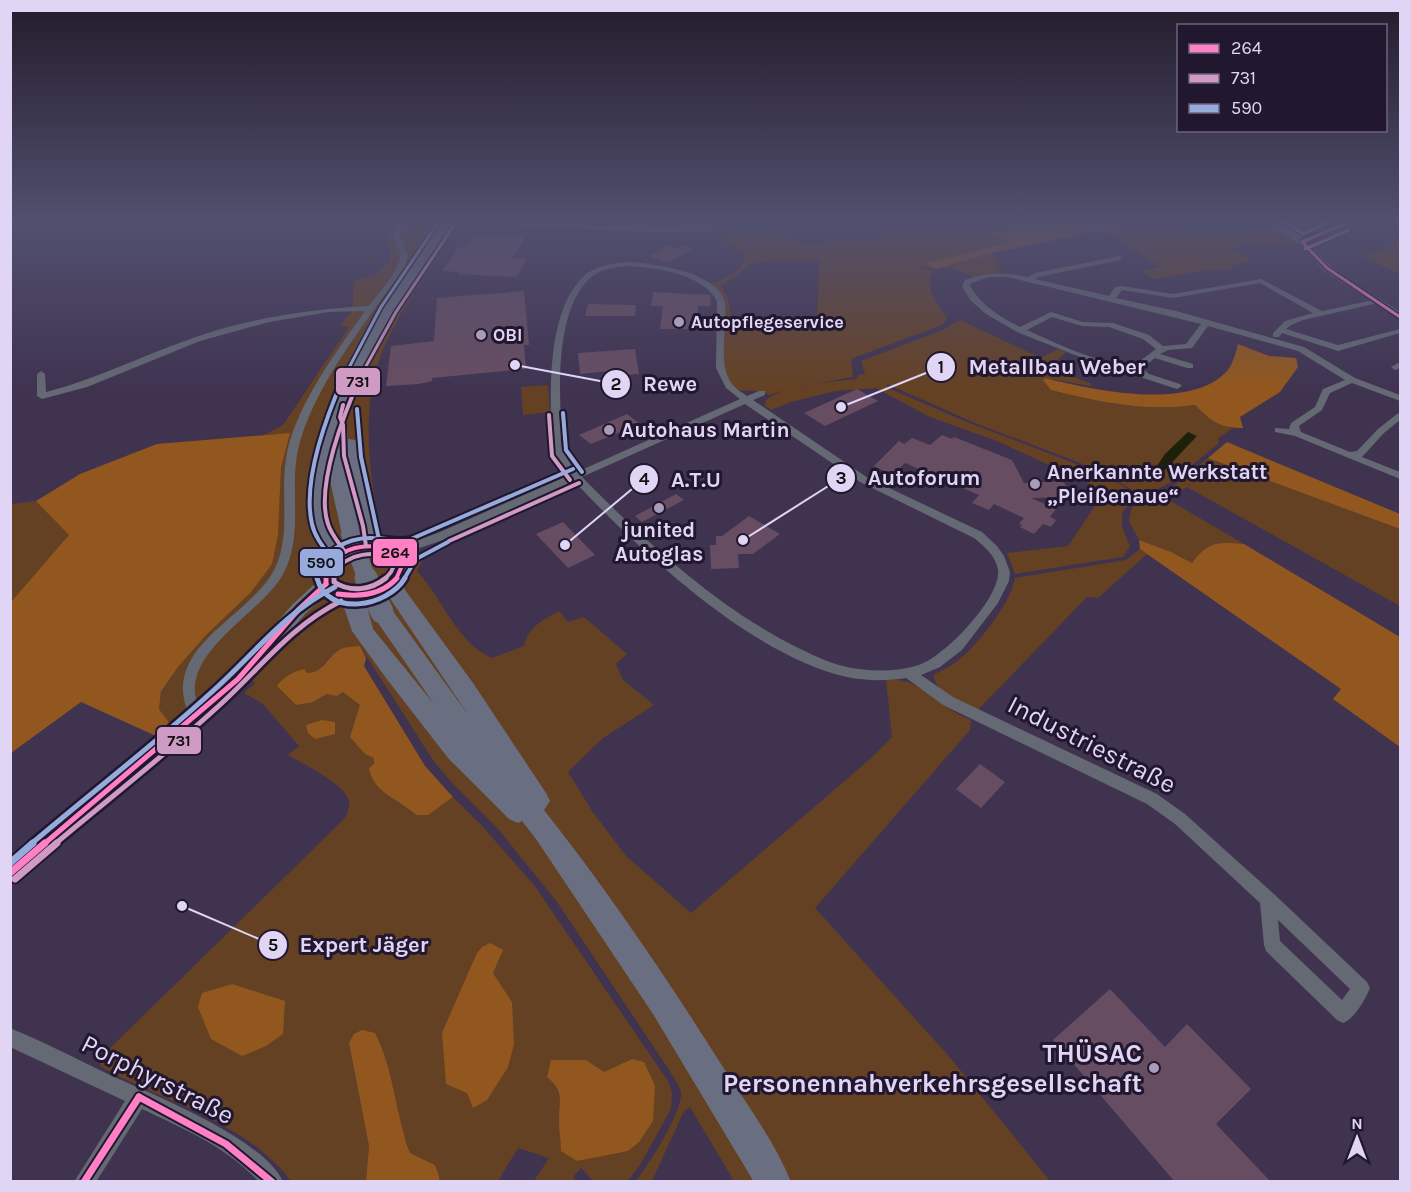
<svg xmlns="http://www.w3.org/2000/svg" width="1411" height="1192" viewBox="0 0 1411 1192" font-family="Karla,sans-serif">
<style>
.green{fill:#654123;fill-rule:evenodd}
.forest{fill:#92571e}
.water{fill:#1c2207}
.building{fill:#674d61}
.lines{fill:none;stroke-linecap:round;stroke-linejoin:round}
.street{fill:#646973;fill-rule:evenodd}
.secondary{fill:#646c77;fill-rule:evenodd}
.primary{fill:#6b7480;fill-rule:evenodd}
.highway{fill:#696f80;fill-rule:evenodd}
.highway-bridge-far1{stroke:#696f80;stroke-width:18}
.highway-bridge{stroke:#696f80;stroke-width:23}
.bus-1-far3-casing{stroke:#21172f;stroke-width:6}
.bus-1-far2-casing{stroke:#21172f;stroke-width:8}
.bus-1-far1-casing{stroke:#21172f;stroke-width:10}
.bus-1-casing{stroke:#21172f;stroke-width:11}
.bus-2-far3-casing{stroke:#21172f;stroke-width:6}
.bus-2-far2-casing{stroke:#21172f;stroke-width:8}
.bus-2-far1-casing{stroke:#21172f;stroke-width:10}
.bus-2-casing{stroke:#21172f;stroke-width:11}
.bus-3-far3-casing{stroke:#21172f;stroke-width:6}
.bus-3-far2-casing{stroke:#21172f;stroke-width:8}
.bus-3-far1-casing{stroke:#21172f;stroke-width:10}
.bus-3-casing{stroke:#21172f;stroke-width:11}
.bus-1-far3{stroke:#ff80c5;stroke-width:3}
.bus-1-far2{stroke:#ff80c5;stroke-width:4}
.bus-1-far1{stroke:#ff80c5;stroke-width:5}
.bus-1{stroke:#ff80c5;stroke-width:7}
.bus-2-far3{stroke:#cf9ac4;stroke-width:3}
.bus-2-far2{stroke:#cf9ac4;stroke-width:4}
.bus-2-far1{stroke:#cf9ac4;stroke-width:5}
.bus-2{stroke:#cf9ac4;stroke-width:7}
.bus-3-far3{stroke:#96abdc;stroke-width:3}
.bus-3-far2{stroke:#96abdc;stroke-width:4}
.bus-3-far1{stroke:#96abdc;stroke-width:5}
.bus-3{stroke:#96abdc;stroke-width:7}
.poi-dot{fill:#a89cbb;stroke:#21172f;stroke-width:2}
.labels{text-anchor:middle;stroke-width:6;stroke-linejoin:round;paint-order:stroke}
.far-poi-label{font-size:18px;font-weight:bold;fill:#e0d5f5;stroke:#21172f;text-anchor:start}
.poi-label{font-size:21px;font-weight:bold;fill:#e0d5f5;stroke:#21172f;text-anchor:start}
.near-street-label{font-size:26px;fill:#e0d5f5;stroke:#21172f}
.near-poi-label{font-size:26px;font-weight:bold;fill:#e0d5f5;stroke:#21172f;text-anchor:end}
.leader{fill:none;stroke:#e0d5f5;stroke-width:2}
.callout-dot{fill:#e0d5f5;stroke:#21172f;stroke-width:2}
.mark-label{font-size:18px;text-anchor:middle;font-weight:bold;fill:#111}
.callout-label{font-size:22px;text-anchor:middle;font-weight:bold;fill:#e0d5f5;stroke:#21172f;stroke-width:6;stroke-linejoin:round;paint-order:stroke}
.line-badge{stroke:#21172f;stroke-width:2}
.pale-badge-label{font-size:16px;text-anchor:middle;font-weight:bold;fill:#111}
</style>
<rect width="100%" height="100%" fill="#3f3350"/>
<g class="green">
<path d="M 394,223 L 512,223 L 508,229 L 457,227 C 432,266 395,315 380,358 C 360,412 371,471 378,527 L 384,540 L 400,544 L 413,542 L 423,559 L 417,571 C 442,598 457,643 492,658 L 524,646 C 528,627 543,620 559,611 L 568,622 L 584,617 L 627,654 L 616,664 L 623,680 L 654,705 L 603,738 L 568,772 L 592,811 L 626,856 L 691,913 L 869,760 L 892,737 L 886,679 C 924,678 938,708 971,720 L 970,730 L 815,908 L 947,1054 L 1050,1181 L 734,1181 L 690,1107 L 684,1111 L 652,1181 L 636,1181 C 649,1164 681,1115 681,1094 C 681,1087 674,1079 671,1073 L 557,902 L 499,830 L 453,784 L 433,760 L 360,646 C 354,647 344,647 339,650 C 326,657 324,673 307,674 L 313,702 L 327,694 L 337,696 L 343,692 L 360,704 L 374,758 L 374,764 L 369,768 C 372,791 400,801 416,815 L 428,815 L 453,797 L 483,827 L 534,885 L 668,1081 L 672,1092 L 671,1109 L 641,1163 L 628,1181 L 593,1181 L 581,1168 L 573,1177 L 576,1181 L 534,1181 L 549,1158 L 518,1148 L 498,1181 L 439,1181 L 439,1176 L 435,1165 L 410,1153 C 397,1118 391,1080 380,1043 L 349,1043 L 369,1146 L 366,1181 L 291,1181 C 244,1120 165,1103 100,1066 L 102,1056 L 344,819 C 347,814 350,808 349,801 C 345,784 303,764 288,755 L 299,746 L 263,704 L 244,693 L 255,683 L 238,667 L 171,725 L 159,709 L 161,693 L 178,667 L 207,634 L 278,535 L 281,468 L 290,434 L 264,435 L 283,425 L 349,327 L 340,325 L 352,312 L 354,280 L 375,275 L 390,261 L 390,247 L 387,240 ZM 490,943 L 493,973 L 512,1002 L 467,1093 L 461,1088 ZM 632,1059 L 599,1156 L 577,1161 L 559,1119 L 561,1099 L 556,1085 L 586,1060 L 604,1072 Z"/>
<path d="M 888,223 L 1074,223 L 986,234 L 1013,241 L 926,263 L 937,269 L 992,253 L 1000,263 L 997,266 L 1002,271 L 999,273 L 974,277 L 952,268 L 911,268 L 845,262 L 935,270 C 921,285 938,304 947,318 L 942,325 L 856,357 L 851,360 L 853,377 L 801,386 L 769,395 C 758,388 747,393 737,389 C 717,382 724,315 724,297 L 711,284 C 728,277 741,272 747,254 L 736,250 L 725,241 L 727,233 L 787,236 L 811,246 L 835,239 L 878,238 L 885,235 ZM 778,260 L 819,261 L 817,318 L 731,317 L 728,298 L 721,285 L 736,277 L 750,264 Z"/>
<path d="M 1134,223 L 1158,223 L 1168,228 L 1179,227 L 1194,235 L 1212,232 L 1220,236 L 1275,228 L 1294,242 L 1278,246 L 1252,244 L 1231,249 L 1253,260 L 1232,266 L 1232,270 L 1206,270 L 1154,279 L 1141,271 L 1161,267 L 1101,229 Z"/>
<path d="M 1400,238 L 1400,274 L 1362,257 C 1374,252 1386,249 1398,243 L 1393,240 Z"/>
<path d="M 960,320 L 1041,358 L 1058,349 L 1066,352 L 1049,368 L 1092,384 L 1090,386 L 1045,378 L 1051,390 C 1098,402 1147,412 1195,405 C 1206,416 1216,426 1233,428 L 1218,438 L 1219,443 L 1173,481 L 1143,497 L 1101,471 L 975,423 L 887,384 L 888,388 L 962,420 L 1107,476 L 1141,498 L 1130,504 L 1122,512 L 1122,527 L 1130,546 L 1123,557 L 1015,574 L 1007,553 L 1068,546 L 1105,491 L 997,441 L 930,417 L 876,388 L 835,391 L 791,402 L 771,410 L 765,406 L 766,400 C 785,384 833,382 857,379 L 858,375 L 865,374 L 861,361 L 943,330 Z"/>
<path d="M 548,385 L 550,412 L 523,415 L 521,387 Z"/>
<path d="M 1208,458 L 1400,529 L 1400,606 L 1187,487 L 1167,499 L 1244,544 C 1219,542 1207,541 1192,563 L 1171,552 L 1139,540 L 1129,521 L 1131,509 L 1140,501 L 1172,487 Z"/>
<path d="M 36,501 L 70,535 L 11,602 L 11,504 Z"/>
<path d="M 1140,549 L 1147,554 L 1098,598 L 1087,597 L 977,711 C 960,705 938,694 933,675 C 939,672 947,668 953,664 C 974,651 1012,602 1015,578 L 1126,560 Z"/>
</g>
<g class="forest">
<path d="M 1074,223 L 1134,223 L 992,253 L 936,269 L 925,263 L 1013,241 L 984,234 Z"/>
<path d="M 1238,344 L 1269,356 L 1296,358 L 1298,367 L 1280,392 L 1240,417 L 1243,428 C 1219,428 1211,421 1195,405 C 1147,412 1098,402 1051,390 L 1043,380 L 1045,378 C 1093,390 1191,412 1228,370 C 1233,363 1236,352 1238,344 Z"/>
<path d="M 290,433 L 281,468 L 278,535 L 272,564 L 251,592 L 207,634 L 178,667 L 161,692 L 159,709 L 171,725 L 156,736 L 81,702 L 11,753 L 11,602 L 69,535 L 36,501 L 80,474 L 157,444 Z"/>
<path d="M 1227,442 L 1400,514 L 1400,529 L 1208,458 Z"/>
<path d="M 1139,540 L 1171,552 L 1192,563 C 1208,541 1218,542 1244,544 L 1400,637 L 1400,747 L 1333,699 L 1341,689 L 1147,554 L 1140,549 Z"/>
<path d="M 360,646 L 366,658 L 364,666 L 425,766 L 453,797 L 428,815 L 416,815 C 400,800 372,792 369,768 L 374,764 L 374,758 L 365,754 L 350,737 L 360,705 L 343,692 L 337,696 L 327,694 L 313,702 L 296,705 L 277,686 C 284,676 293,672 304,669 L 307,673 C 324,673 327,657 339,650 C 345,646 353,647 360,646 Z"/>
<path d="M 322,720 L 335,722 L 335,734 L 315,739 L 308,733 L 306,725 Z"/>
<path d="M 490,943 L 503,950 L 493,973 L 512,1002 L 514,1044 L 508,1067 L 487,1100 L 473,1108 L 467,1093 L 446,1084 L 442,1033 L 477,953 L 482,947 Z"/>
<path d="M 232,984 L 285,1001 L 283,1034 L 266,1046 L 242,1056 L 211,1039 L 198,1007 L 202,993 Z"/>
<path d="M 362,1030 L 375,1033 C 394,1070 395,1114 410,1153 L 435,1165 L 439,1176 L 439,1181 L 366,1181 L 369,1146 L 349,1043 L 354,1034 Z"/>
<path d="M 632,1059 L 644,1062 L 655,1086 L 653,1121 L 639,1142 L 628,1151 L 577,1161 L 561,1151 C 561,1141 559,1131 559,1121 C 559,1100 565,1092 547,1077 L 551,1060 L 586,1060 L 604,1072 Z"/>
</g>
<path class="water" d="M 1188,432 L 1197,436 L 1163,472 L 1157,473 L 1153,472 L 1165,454 Z"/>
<g class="building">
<path d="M 475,235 L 526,237 L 513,258 L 527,259 L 517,277 L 457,274 L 458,272 L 442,271 L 459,247 L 466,248 Z"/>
<path d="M 683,245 L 693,249 L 667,263 L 649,256 L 668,246 L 676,249 Z"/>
<path d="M 524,291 L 529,345 L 524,345 L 526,369 L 432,378 L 432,381 L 419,384 L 386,386 L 391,346 L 434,341 L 437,298 Z"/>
<path d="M 653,292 L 710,295 L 711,306 L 698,306 L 697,329 L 660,329 L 663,306 L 651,306 Z"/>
<path d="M 588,304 L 636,305 L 635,316 L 585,316 Z"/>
<path d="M 635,349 L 639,374 L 610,376 L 610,371 L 580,374 L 578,353 Z"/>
<path d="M 857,389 L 878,401 L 825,426 L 804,413 Z"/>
<path d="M 627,414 L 640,424 L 591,444 L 579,435 Z"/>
<path d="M 942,435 L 952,439 L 954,437 L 1012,460 L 1024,483 L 1063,481 L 1068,489 L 1059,489 L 1063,497 L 1031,498 L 1056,509 L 1050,517 L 1056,520 L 1051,527 L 1043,524 L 1034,534 L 1020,527 L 1022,525 L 1019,524 L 1024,518 L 994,504 L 989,510 L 972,503 L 979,495 L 905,463 L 892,475 L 874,466 L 899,441 L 904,444 L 912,438 L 930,445 Z"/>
<path d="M 676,494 L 684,500 L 642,522 L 635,516 Z"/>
<path d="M 749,516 L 780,534 L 753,554 L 738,554 L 739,568 L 711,569 L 710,545 L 716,545 L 716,536 L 722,536 Z"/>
<path d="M 563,522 L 595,555 L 568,568 L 536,534 Z"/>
<path d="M 980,764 L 1005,782 L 981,808 L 956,789 Z"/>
<path d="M 1110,989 L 1165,1047 L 1187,1024 L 1251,1089 L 1216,1124 L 1271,1182 L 1175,1182 L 1053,1040 Z"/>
</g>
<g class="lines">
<g class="street">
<path d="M 398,223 L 405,223 L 400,235 L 408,255 L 404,267 C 396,281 386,292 378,304 C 348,346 314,393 300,442 C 287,486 306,535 282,576 C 261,612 190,648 195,694 C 196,700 200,708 203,715 L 201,719 L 196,720 L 191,719 C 156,649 245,621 273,572 C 292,538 280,496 286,459 C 293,409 337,351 365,311 L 329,312 L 269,322 L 200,341 L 87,387 L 42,399 L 37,396 L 37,374 L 41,371 L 45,374 L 46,392 C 97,379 143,355 193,338 C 249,318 310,309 369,306 C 377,294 403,268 400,253 C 398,247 394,241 393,235 Z"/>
<path d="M 512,223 L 656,228 L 709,227 L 712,229 L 709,231 L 656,232 L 515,225 Z"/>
<path d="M 1340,223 L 1349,223 L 1305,244 L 1298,242 Z"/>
<path d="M 1118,256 L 1122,258 L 1121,260 L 1038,277 L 1035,279 L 1109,296 L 1115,287 L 1122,286 L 1173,294 L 1261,279 L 1322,311 L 1378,299 L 1378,303 L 1303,320 L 1291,325 L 1286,329 L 1338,345 L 1400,329 L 1400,333 L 1338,351 L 1282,333 L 1279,337 L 1273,337 L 1273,333 L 1285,321 L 1313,313 L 1260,283 L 1173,298 L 1122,290 L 1116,298 L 1176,311 L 1304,347 L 1355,378 L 1400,395 L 1400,401 L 1352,383 L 1330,393 L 1322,410 L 1299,426 L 1301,432 L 1350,452 L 1357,451 L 1378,429 L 1397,414 L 1400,413 L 1400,420 L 1384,433 L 1362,457 L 1400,472 L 1400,479 L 1295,436 L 1275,432 L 1275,428 L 1289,429 L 1291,423 L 1315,407 L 1323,389 L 1345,380 L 1298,351 L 1208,326 L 1192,348 L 1168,350 L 1160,354 L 1193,364 L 1193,368 L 1187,368 L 1155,358 L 1142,368 L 1149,374 L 1180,384 L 1182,386 L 1177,389 L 1143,378 L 1133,369 L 1115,368 L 1090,361 L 1017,332 L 986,314 L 970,300 L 962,286 L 965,280 C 990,272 1003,272 1028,277 L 1035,273 ZM 989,277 L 1008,277 L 1201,324 L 1186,344 L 1163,346 L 1149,335 L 1113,323 L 1083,322 L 1051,312 L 1020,327 C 1000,317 981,305 970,286 L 971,283 ZM 1052,317 L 1082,326 L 1109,327 L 1143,339 L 1156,349 L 1136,364 C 1107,368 1053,342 1027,330 Z"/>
<path d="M 629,262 C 654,263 714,272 724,299 C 726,306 725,315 725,322 C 725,342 719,368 733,385 C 736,389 743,393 747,396 L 759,391 L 765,391 L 765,395 L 753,400 L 868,478 L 982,532 L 997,546 L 1004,556 L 1010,572 L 1009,581 L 998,603 L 962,650 L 940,667 L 921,675 L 953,697 L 1157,794 L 1185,814 L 1274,894 L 1367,982 L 1370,988 C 1365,1000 1355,1018 1343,1023 L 1337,1020 L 1266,951 L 1264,945 L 1260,903 L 1175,824 L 1147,804 L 943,705 L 906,678 C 887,681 866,681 847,677 C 752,656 640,551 574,481 C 543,495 416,559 390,553 L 388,550 L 390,547 L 404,545 L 440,532 L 569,475 C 562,467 554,458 552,448 C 551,439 552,429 551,420 C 550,377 550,306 585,275 C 597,265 614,263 629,262 ZM 629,266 C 657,268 703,274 717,301 L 716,368 L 726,388 L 740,399 L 577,472 C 571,465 565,457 562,448 C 560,440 561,429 561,420 C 559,380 557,309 590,278 C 600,269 615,267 629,266 ZM 745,404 L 860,482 L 974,538 C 984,546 996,556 998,570 C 1001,598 945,656 919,665 C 897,672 870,672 847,667 C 828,663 809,653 792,645 C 713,604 644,540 582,477 ZM 1278,920 L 1350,989 L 1342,1000 L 1280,941 Z"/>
<path d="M 1400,362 L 1400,368 L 1395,370 L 1391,367 Z"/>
<path d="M 10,1028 C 44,1042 77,1059 110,1075 C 152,1094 265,1139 283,1182 L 259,1182 C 227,1147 184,1129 142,1109 L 96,1182 L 74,1182 L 125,1101 L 10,1047 Z"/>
</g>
<path class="secondary" d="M 1268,223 C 1296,222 1312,250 1331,266 C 1352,284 1378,297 1400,312 L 1400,320 L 1323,270 L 1303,247 Z"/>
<path class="primary" d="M 373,539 L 396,544 L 409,556 C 409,561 410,566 409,571 C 406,603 348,605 326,595 L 305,614 L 245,684 L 18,881 L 10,884 L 10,858 L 231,674 L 293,604 L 316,583 L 314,578 C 329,551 342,542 373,539 ZM 373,551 L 385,553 L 391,558 L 392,572 C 379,589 355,593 335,584 L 332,578 C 341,561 354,553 373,551 Z"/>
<g class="highway">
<path d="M 441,223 L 453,223 C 410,286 364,348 341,422 L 347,426 L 348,439 L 356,440 L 359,444 L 383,545 L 380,550 L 373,552 L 366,550 L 363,545 L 350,489 L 360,534 L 357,539 L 350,540 L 343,539 L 331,485 L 331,470 L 327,504 L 330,524 L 349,556 L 346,561 L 339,563 L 332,561 C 325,549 315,539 311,526 C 305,506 310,482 314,463 C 334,371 388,298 441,223 Z"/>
<path d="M 394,574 L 401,576 L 405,590 L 473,683 L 546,793 L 550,801 L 544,810 C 608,891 666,977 721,1064 C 745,1102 774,1140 791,1182 L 754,1182 L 653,1014 L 536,839 L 522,821 L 518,823 L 509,819 L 448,758 L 386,678 L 352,631 L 340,596 L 344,591 L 351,589 L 358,591 L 366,602 L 373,629 L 434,704 L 374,617 L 371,612 L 374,607 L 382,604 L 390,607 L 469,716 L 385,591 L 384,581 L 387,576 Z"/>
</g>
<path class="highway-bridge-far1" d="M 350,534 L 367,579"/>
<path class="highway-bridge" d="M 366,578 L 382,612"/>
<defs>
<g id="bus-1-far3">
<path d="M 1302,242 L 1327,268 L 1400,317"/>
<path d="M 1302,242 L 1346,223"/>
</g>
<path id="bus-1-far2" d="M 326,579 C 328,546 377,537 399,556 L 401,568 L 396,579"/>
<g id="bus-1-far1">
<path d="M 326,584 L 326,578"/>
<path d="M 338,594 C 359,597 382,595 397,578"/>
<path d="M 44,844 L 238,679 L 299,609 L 326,584"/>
</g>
<g id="bus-1">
<path d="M 10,873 L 45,843"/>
<path d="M 139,1097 L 226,1144 L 272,1182"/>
<path d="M 84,1182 L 139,1097"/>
</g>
<g id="bus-2-far3">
<path d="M 1305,249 L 1349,230"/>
<path d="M 360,377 L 396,312 L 453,227"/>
</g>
<g id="bus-2-far2">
<path d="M 343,405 L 340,417 L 343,425 L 344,456 L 363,526 L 366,546"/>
<path d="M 549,415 L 552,456 L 570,480"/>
<path d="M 449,541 L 579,483"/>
<path d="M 345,552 C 339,543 331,534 328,524 C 315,486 345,411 361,376"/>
<path d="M 334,579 L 333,573 C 350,551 373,552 398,557 L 391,572 L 385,579"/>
</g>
<g id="bus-2-far1">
<path d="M 334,578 L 334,582 C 351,593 371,590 386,578"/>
<path d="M 55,844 C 111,797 169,752 223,702 C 263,665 291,626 341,601"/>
</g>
<path id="bus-2" d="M 15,879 L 57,843"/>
<g id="bus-3-far3">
<path d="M 1287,223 L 1303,234 L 1327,223"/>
<path d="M 344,377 L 381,307 L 438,223"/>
</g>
<g id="bus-3-far2">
<path d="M 357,409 L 361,457 L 380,544"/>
<path d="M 563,413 L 566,450 L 582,472"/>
<path d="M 333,560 C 325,549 315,538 312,524 C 302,481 327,415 344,376"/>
<path d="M 317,579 C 319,552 347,537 373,538 C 386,538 398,542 411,539 L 573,469"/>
<path d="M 404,579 L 416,559 L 448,542"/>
</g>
<g id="bus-3-far1">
<path d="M 317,578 C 327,618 388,607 405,578"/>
<path d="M 31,844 C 92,792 155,744 214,690 C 255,653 284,613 335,587"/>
</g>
<path id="bus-3" d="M 10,863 L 33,843"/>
</defs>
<use href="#bus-1-far3" class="bus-1-far3-casing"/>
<use href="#bus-1-far2" class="bus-1-far2-casing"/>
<use href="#bus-1-far1" class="bus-1-far1-casing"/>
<use href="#bus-1" class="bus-1-casing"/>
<use href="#bus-2-far3" class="bus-2-far3-casing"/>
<use href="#bus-2-far2" class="bus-2-far2-casing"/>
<use href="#bus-2-far1" class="bus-2-far1-casing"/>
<use href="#bus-2" class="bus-2-casing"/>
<use href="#bus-3-far3" class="bus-3-far3-casing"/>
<use href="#bus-3-far2" class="bus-3-far2-casing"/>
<use href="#bus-3-far1" class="bus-3-far1-casing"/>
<use href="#bus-3" class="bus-3-casing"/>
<use href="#bus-1-far3" class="bus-1-far3"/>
<use href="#bus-1-far2" class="bus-1-far2"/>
<use href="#bus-1-far1" class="bus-1-far1"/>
<use href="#bus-1" class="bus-1"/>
<use href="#bus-2-far3" class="bus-2-far3"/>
<use href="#bus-2-far2" class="bus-2-far2"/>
<use href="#bus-2-far1" class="bus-2-far1"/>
<use href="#bus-2" class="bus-2"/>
<use href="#bus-3-far3" class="bus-3-far3"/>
<use href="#bus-3-far2" class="bus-3-far2"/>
<use href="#bus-3-far1" class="bus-3-far1"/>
<use href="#bus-3" class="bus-3"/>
</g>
<linearGradient id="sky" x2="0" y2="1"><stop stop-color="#231c2c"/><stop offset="0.57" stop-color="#52506f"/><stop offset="1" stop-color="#52506f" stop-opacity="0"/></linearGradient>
<rect width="1411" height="390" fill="url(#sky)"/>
<g class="poi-dot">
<circle cx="679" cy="322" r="6"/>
<circle cx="481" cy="335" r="6"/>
<circle cx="609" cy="430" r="6"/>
<circle cx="1035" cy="484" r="6"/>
<circle cx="659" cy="508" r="6"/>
<circle cx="1154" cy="1068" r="6"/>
</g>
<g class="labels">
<g class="far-poi-label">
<text x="691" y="328">Autopflegeservice</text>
<text x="493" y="341">OBI</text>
</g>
<g class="poi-label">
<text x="621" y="437">Autohaus Martin</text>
<text x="1047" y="479">Anerkannte Werkstatt<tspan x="1047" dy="24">„Pleißenaue“</tspan></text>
<text x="659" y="537" text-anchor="middle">junited<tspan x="659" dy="24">Autoglas</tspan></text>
</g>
<g class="near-street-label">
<text transform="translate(1092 744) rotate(27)" y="9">Industriestraße</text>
<text transform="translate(158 1079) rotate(27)" y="9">Porphyrstraße</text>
</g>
<g class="near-poi-label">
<text x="1142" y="1062">THÜSAC<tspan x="1142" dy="30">Personennahverkehrsgesellschaft</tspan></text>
</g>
</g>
<path class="leader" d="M841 407L941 367M515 365L616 384M743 540L841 478M565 545L644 479M182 906L273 945"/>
<g class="callout-dot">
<circle cx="841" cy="407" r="6"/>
<circle cx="515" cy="365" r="6"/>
<circle cx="743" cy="540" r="6"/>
<circle cx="565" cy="545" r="6"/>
<circle cx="182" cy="906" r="6"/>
<circle cx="941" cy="367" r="15"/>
<circle cx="616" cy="384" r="15"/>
<circle cx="841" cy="478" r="15"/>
<circle cx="644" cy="479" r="15"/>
<circle cx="273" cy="945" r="15"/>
</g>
<g class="mark-label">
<text x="941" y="373">1</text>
<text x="616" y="390">2</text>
<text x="841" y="484">3</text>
<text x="644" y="485">4</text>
<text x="273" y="951">5</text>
</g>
<g class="callout-label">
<text x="1057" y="374">Metallbau Weber</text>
<text x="670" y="391">Rewe</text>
<text x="924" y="485">Autoforum</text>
<text x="696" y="487">A.T.U</text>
<text x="364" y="952">Expert Jäger</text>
</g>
<g class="line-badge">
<rect x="335" y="367" width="46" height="29" rx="6" fill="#cf9ac4"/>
<rect x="372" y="538" width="46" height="29" rx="6" fill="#ff80c5"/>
<rect x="299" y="548" width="45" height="29" rx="6" fill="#96abdc"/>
<rect x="156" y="726" width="46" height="29" rx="6" fill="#cf9ac4"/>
</g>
<g class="pale-badge-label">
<text x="358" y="387">731</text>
<text x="395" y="558">264</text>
<text x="321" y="568">590</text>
<text x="179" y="746">731</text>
</g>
<rect width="1411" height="1192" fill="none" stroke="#e0d5f5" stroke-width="24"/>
<rect x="1177" y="24" width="210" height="108" fill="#21172f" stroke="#6d637e" stroke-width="1.5"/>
<rect x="1189" y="44" width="30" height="9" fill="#ff80c5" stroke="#6d637e" stroke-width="1.5"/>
<text x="1231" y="54" font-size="18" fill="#e0d5f5">264</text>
<rect x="1189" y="74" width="30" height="9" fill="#cf9ac4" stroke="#6d637e" stroke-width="1.5"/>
<text x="1231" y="84" font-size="18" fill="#e0d5f5">731</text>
<rect x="1189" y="104" width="30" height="9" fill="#96abdc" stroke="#6d637e" stroke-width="1.5"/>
<text x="1231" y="114" font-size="18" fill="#e0d5f5">590</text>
<g transform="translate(1357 1138)" stroke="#21172f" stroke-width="4.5" paint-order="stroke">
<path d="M0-4.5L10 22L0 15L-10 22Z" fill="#e0d5f5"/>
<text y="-9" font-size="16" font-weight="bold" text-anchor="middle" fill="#e0d5f5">N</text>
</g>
</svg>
